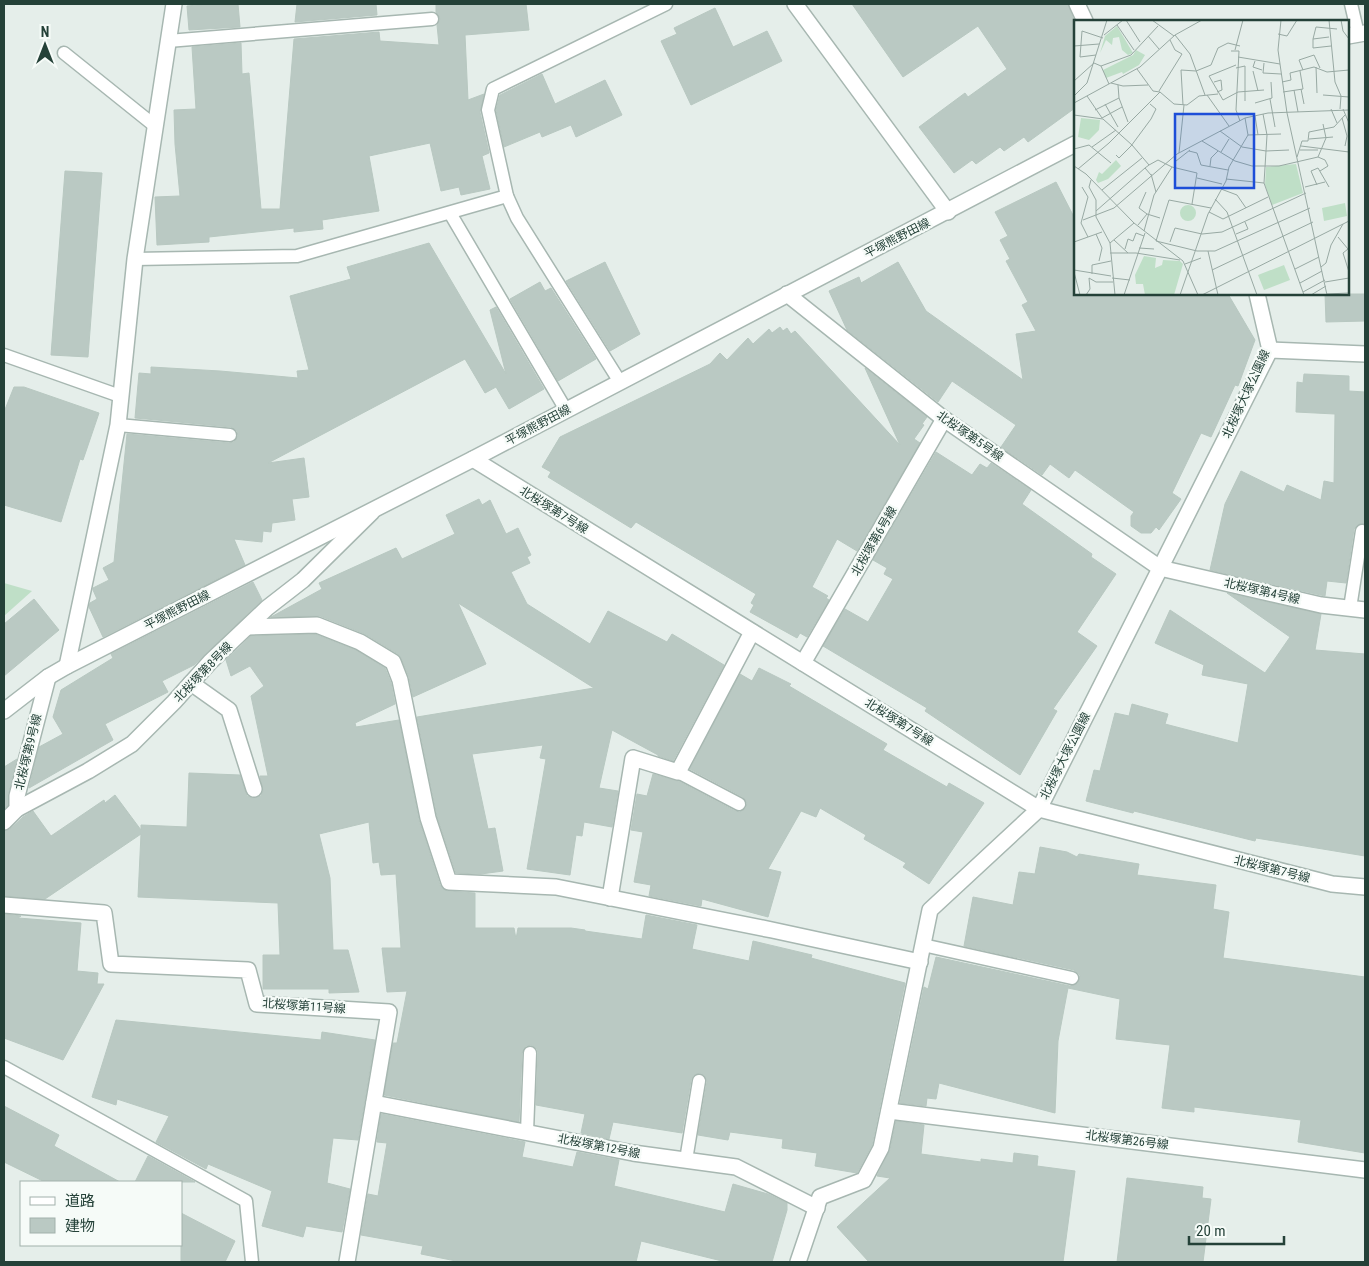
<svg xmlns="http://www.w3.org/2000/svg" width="1369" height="1266" viewBox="0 0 1369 1266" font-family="'Roboto Condensed','Noto Sans JP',sans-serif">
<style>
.green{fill:#bfdfc7}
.building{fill:#bac9c3;stroke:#b8c8c1}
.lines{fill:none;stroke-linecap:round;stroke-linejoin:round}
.service-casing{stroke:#a7b7b1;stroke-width:15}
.minor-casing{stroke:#a7b7b1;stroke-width:18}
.tertiary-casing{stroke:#a7b7b1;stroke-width:18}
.service{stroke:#fff;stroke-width:12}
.minor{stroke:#fff;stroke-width:15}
.tertiary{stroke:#fff;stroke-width:15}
.labels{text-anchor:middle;stroke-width:4.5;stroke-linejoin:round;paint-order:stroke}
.street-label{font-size:12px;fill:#244138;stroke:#f6fbf8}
.inset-road{fill:none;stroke:#98a9a3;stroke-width:1}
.view{fill:#1d4ed8;fill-opacity:0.15;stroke:#1d4ed8;stroke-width:2.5}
.inset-edge{fill:none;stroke:#244138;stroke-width:2.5}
</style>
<rect width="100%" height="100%" fill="#e5eeea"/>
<path class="green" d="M 4,583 L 32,591 L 4,616 Z"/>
<g class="building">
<path d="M 207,4 L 238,4 L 240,27 L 189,30 L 187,6 Z"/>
<path d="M 297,4 L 376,4 L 377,15 L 295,22 Z"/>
<path d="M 436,4 L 526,4 L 529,30 L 465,35 L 468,100 L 484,94 L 480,112 L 489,153 L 482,156 L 490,189 L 461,195 L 459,187 L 441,191 L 430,143 L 369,156 L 379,211 L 322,220 L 323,229 L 294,232 L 294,228 L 209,237 L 209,242 L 157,245 L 155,197 L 180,196 L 175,144 L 174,110 L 196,109 L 192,47 L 241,43 L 242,74 L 249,73 L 261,209 L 280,209 L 294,39 L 379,32 L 380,41 L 439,45 L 437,25 L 440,19 L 436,12 Z"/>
<path d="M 852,4 L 1068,4 L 1075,22 L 1075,108 L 1028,142 L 1024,137 L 1004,151 L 1000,147 L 976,164 L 972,160 L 954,173 L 919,127 L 965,93 L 968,97 L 1007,69 L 978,26 L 903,77 Z"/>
<path d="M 715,8 L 733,47 L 767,31 L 782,61 L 691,105 L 661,41 L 677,34 L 674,28 Z"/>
<path d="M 542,74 L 555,104 L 605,80 L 622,115 L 576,137 L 571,125 L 542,137 L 540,132 L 504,147 L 496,110 L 500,95 Z"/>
<path d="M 65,171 L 102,173 L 88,357 L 51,355 Z"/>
<path d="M 1056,182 L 1075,219 L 1075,294 L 1228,294 L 1255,340 L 1238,386 L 1235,385 L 1211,437 L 1201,433 L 1172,493 L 1181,499 L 1159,530 L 1156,527 L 1151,533 L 1141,533 L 1131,526 L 1131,516 L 1134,512 L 1075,470 L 1069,478 L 1050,464 L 1042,475 L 1001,447 L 1016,425 L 952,381 L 938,402 L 847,330 L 829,291 L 859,277 L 861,283 L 898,262 L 926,311 L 1023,380 L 1016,334 L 1036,331 L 1022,305 L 1028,302 L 1006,261 L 1010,259 L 1000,240 L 1008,236 L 995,212 Z"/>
<path d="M 429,243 L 506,374 L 490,310 L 496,307 L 544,389 L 509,409 L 496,387 L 485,393 L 465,359 L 268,463 L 304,458 L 309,497 L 292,499 L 295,520 L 272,523 L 271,532 L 263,531 L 262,542 L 234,539 L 245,565 L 103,637 L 89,607 L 90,603 L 97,599 L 93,590 L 93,588 L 109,580 L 103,568 L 114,562 L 127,434 L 229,443 L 234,442 L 238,436 L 237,431 L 231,427 L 135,418 L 139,373 L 151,374 L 151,367 L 220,371 L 298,378 L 297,371 L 309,370 L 290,296 L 351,279 L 347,267 Z"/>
<path d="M 605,262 L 640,334 L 610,351 L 566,281 Z"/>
<path d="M 540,282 L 545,291 L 551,288 L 596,359 L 558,381 L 510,299 Z"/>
<path d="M 1325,294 L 1365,294 L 1365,321 L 1326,322 Z"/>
<path d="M 780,327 L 783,331 L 787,328 L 791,334 L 795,331 L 900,445 L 865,368 L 927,417 L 922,424 L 924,425 L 914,439 L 920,443 L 857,551 L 837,539 L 812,587 L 828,596 L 826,598 L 829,600 L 807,637 L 800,633 L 797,638 L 750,612 L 754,605 L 751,603 L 756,594 L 636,522 L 631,528 L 548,477 L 551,472 L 542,467 L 560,437 L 710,364 L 720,353 L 727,360 L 748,338 L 753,344 L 769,329 L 772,333 Z"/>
<path d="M 1304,374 L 1349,376 L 1349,391 L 1365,392 L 1365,524 L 1359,524 L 1354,529 L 1346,583 L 1327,581 L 1325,596 L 1210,570 L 1225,504 L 1241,471 L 1284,492 L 1287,485 L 1321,500 L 1324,481 L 1334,483 L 1335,414 L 1296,412 L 1297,382 L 1303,383 Z"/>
<path d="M 14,387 L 24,387 L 99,413 L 83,460 L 80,459 L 61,522 L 4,505 L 4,412 Z"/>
<path d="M 936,452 L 972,475 L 980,464 L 987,468 L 991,463 L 1031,490 L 1022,504 L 1092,554 L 1091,557 L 1116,574 L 1077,632 L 1097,646 L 1053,709 L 1057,711 L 1020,775 L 925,711 L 927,708 L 823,646 L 845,609 L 868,622 L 893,579 L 884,574 L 887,568 L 873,560 Z"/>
<path d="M 479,499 L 482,505 L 490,500 L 506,534 L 518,528 L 531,555 L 527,557 L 530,563 L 511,572 L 527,604 L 590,644 L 608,611 L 667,642 L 672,634 L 724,665 L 673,761 L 658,756 L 658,755 L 612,730 L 599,788 L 618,791 L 612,827 L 584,822 L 582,836 L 576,835 L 570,875 L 527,869 L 546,759 L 540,758 L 543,745 L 472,754 L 488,829 L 495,828 L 503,871 L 481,874 L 456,873 L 437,816 L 417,717 L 594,688 L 458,603 L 486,664 L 413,697 L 409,677 L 401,658 L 398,654 L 365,634 L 320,616 L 271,617 L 322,589 L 319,583 L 396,548 L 402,559 L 455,534 L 446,515 Z"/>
<path d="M 253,582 L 262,600 L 194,665 L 162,681 L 168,692 L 105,724 L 113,740 L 29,788 L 39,747 L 63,734 L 53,717 L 61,690 L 113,658 L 111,654 Z"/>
<path d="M 1227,593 L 1321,614 L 1315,650 L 1365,654 L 1365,856 L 1256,838 L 1255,841 L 1134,811 L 1133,813 L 1086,801 L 1094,770 L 1100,771 L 1115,713 L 1129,716 L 1132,704 L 1168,714 L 1165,724 L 1238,743 L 1248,684 L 1202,675 L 1204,665 L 1155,643 L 1170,610 L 1265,673 L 1290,637 Z"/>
<path d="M 34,599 L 59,630 L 4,676 L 4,624 Z"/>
<path d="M 315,634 L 356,650 L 385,668 L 391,683 L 395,704 L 355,723 L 356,727 L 399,720 L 419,820 L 440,885 L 443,889 L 448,891 L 475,893 L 475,928 L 514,928 L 516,939 L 518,928 L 571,928 L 585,930 L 585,931 L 642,939 L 646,915 L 697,925 L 692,949 L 749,961 L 753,941 L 812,955 L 811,958 L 905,983 L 872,1145 L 857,1173 L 815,1166 L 817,1153 L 782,1148 L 783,1139 L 730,1132 L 728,1140 L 698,1135 L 707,1082 L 704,1075 L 700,1073 L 693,1076 L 691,1080 L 682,1133 L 613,1122 L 609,1139 L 581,1133 L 585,1114 L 536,1105 L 538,1053 L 537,1049 L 531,1045 L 526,1046 L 522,1053 L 519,1122 L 384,1095 L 393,1043 L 397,1043 L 407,991 L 387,992 L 382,948 L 401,948 L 396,874 L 381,875 L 379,862 L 373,863 L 369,822 L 319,834 L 330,878 L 333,950 L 348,950 L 359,992 L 329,993 L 329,989 L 263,989 L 263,955 L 280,955 L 278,903 L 138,897 L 141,834 L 45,899 L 4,896 L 4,831 L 10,829 L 23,817 L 33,811 L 51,836 L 104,800 L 105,803 L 115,795 L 141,830 L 141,825 L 187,827 L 189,773 L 240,775 L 247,796 L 252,798 L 261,796 L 263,791 L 260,776 L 268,776 L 251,696 L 264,686 L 250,666 L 231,676 L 226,660 L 251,636 Z"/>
<path d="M 759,668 L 791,684 L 789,686 L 887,744 L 883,750 L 947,787 L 949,783 L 984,803 L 929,884 L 903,867 L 906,863 L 864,839 L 866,835 L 820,808 L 816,817 L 801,811 L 768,869 L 781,872 L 768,917 L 702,899 L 701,906 L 649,896 L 651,885 L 634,882 L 643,832 L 631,830 L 637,794 L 647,796 L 653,774 L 678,781 L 735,811 L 740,812 L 746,808 L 747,803 L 743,797 L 690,769 L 740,674 L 752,681 Z"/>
<path d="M 17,759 L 8,794 L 8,805 L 4,809 L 4,767 Z"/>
<path d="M 1040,847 L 1067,852 L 1077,857 L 1079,854 L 1139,864 L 1137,875 L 1216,885 L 1213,909 L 1229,912 L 1223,958 L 1365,977 L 1365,1153 L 1298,1142 L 1301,1120 L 1194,1107 L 1194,1112 L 1162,1108 L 1170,1045 L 1116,1039 L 1120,999 L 1068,988 L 1058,1041 L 1055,1113 L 939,1083 L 936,1099 L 927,1098 L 926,1106 L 900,1103 L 924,987 L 928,989 L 936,957 L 1070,986 L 1078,983 L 1080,975 L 1074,970 L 964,946 L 973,897 L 1013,905 L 1019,872 L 1035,874 Z"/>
<path d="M 4,914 L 21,916 L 18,918 L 81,923 L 77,971 L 98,973 L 97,984 L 104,984 L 63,1060 L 4,1038 Z"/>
<path d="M 116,1020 L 321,1040 L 322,1032 L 375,1040 L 358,1140 L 333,1138 L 327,1183 L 350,1189 L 342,1232 L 306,1226 L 303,1237 L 262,1226 L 272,1191 L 208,1164 L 206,1169 L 156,1142 L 169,1116 L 117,1099 L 116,1105 L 92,1097 Z"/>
<path d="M 4,1106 L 59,1135 L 54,1146 L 120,1182 L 45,1182 L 4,1162 Z"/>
<path d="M 381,1114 L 525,1142 L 522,1157 L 573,1167 L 577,1152 L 619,1160 L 614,1186 L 725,1212 L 733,1184 L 768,1194 L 787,1203 L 787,1210 L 772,1262 L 726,1262 L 641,1241 L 636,1262 L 461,1262 L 421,1254 L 423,1246 L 361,1235 L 368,1194 L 378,1196 L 387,1143 L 377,1142 Z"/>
<path d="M 896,1121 L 924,1125 L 921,1154 L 981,1162 L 981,1159 L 1013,1163 L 1014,1153 L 1038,1156 L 1037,1166 L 1075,1171 L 1063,1262 L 869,1262 L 837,1227 L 890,1178 L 877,1176 L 890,1150 Z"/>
<path d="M 148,1156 L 195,1182 L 135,1182 Z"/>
<path d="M 1127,1178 L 1203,1187 L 1202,1198 L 1211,1199 L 1203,1262 L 1117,1262 Z"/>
<path d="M 181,1213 L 235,1241 L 225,1262 L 181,1262 Z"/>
</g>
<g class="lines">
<defs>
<g id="service">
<path d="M 1351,4 L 1358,34"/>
<path d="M 168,41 L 432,19"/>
<path d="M 64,53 L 155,126"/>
<path d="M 450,213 L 566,410"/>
<path d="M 135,259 L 297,256 L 507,196"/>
<path d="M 4,355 L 120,396"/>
<path d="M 620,382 L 517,218 L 507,196 L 488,110 L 493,89 L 666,4"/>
<path d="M 118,425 L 230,435"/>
<path d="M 1350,608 L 1362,531"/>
<path d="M 678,772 L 739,804"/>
<path d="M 923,945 L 1072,978"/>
<path d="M 4,1067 L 246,1201 L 252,1262"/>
<path d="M 527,1132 L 530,1053"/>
<path d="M 686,1160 L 699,1081"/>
</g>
<g id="minor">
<path d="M 795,4 L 948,212"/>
<path d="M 1077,4 L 1085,21"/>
<path d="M 787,294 L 944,419 L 1160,568 L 1321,605 L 1365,610"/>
<path d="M 1270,350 L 1365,354"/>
<path d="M 473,459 L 1039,809 L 1332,884 L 1365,887"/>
<path d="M 248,627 L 317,625 L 360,642 L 393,662 L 400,680 L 428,818 L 449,882 L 556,887 L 772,930 L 920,962"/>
<path d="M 803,663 L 944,419"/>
<path d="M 67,666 L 118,425 L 135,259 L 174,4"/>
<path d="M 191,683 L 229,710 L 254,789"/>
<path d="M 17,809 L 88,771 L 132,744 L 174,702 L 210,662 L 267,608 L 303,580 L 372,512"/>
<path d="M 4,822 L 17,809 L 17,796 L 48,677"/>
<path d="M 610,898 L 633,758 L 678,772 L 752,632"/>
<path d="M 4,905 L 104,913 L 111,964 L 248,970 L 257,1004 L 389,1012 L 347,1262"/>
<path d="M 374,1103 L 633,1153 L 736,1167 L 817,1208"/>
<path d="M 889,1111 L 1365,1170"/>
<path d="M 798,1262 L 820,1197 L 864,1180 L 881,1148 L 930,910 L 1039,809 L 1270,350 L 1257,294"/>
</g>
<g id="tertiary">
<path d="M 1348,36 L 1365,33"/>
<path d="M 4,711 L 48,677 L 67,666 L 473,459 L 1075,144"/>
</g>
</defs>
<use href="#service" class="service-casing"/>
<use href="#minor" class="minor-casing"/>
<use href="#tertiary" class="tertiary-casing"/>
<use href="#service" class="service"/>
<use href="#minor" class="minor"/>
<use href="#tertiary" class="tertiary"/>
</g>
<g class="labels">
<g class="street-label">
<text transform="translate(897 238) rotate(-27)" y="4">平塚熊野田線</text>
<text transform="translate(1246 394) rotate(-65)" y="4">北桜塚大塚公園線</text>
<text transform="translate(538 425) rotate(-28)" y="4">平塚熊野田線</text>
<text transform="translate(970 436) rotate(35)" y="4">北桜塚第5号線</text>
<text transform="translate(554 510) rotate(32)" y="4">北桜塚第7号線</text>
<text transform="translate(874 541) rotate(-60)" y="4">北桜塚第6号線</text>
<text transform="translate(1262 591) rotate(13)" y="4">北桜塚第4号線</text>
<text transform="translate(177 610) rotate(-27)" y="4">平塚熊野田線</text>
<text transform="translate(203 672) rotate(-46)" y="4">北桜塚第8号線</text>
<text transform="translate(899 722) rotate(32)" y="4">北桜塚第7号線</text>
<text transform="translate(28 752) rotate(-76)" y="4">北桜塚第9号線</text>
<text transform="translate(1065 756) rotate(-63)" y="4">北桜塚大塚公園線</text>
<text transform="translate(1272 869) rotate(14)" y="4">北桜塚第7号線</text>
<text transform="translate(304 1006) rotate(4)" y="4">北桜塚第11号線</text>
<text transform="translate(1127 1140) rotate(7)" y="4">北桜塚第26号線</text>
<text transform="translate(599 1146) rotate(11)" y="4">北桜塚第12号線</text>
</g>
</g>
<g transform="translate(1074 20)">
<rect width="275" height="275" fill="#e5eeea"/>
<path d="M 43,6 L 59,33 L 54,35 L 48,30 L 45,17 L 39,18 L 38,25 L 32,20 L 26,33 L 31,16 ZM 62,30 L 71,35 L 65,45 L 49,54 L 48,52 L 32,58 L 29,50 L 59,35 ZM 7,98 L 26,100 L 25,110 L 15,120 L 4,117 ZM 42,140 L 47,146 L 34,159 L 24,163 L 22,160 L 25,152 L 28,154 ZM 222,144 L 229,173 L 198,185 L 191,165 L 192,147 ZM 271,183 L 273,196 L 250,201 L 248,188 ZM106 193a8 8 0 1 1 16 0a8 8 0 1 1-16 0ZM 70,236 L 82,238 L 81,248 L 88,245 L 89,240 L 106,241 L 109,244 L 100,275 L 71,275 L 69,264 L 62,264 L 61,255 ZM 210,245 L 216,260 L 190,270 L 184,255 Z" fill="#bfdfc7"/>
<path class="inset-road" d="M 52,0 L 66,22M 78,0 L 100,16M 207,0 L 204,30 L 213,93 L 253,275M 255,0 L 261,62 L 267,76 L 266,89M 267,0 L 269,11 L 275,19M 43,5 L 60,30M 204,14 L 213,16 L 223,0M 30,15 L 49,0M 101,15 L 116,34 L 131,75M 74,16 L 85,29M 255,17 L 239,19 L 242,7 L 263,9M 239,19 L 239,28 L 257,26M 0,26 L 25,24M 161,30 L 169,0M 157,31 L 165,31 L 162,90 L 166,101M 22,35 L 6,37 L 8,11 L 29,18M 164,37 L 206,44M 181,41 L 179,47 L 188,50M 190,43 L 189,53 L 207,54M 162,45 L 135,56 L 149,80 L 164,72 L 190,70M 27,46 L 57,35 L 84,6M 242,47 L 243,73M 162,48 L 171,46 L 171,81M 63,49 L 79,71 L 86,72 L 100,84 L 113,85 L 125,76 L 144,74M 229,50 L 225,40 L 240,35 L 246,48M 179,51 L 184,71M 0,61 L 20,43 L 27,46 L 35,64M 140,62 L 147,60 L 148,70 L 143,72M 208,62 L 217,60 L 216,53 L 240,47 L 253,52 L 275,50M 37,63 L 49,66 L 74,65M 44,65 L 45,78 L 54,102M 227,69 L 230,84M 220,70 L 224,92M 85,71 L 108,34 L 101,30 L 96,20M 209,72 L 229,69 L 226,51M 133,75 L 155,106M 249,75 L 275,77M 0,76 L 13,63 L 33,0M 13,76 L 28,98M 196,79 L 201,107M 0,83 L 66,47 L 101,15 L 128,0M 181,83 L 198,78 L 197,62M 31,84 L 44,107M 109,85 L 107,50 L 122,51 L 137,45 L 144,28 L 154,23 L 166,26M 257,89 L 263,103M 269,89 L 275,103M 21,90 L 45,78M 189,94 L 193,115 L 190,163 L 230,275M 0,95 L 29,99 L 58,125 L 75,145 L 71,148 L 77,155M 181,96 L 184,115M 28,98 L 48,87M 268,98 L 273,116 L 271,126M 146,111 L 168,127 L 192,131 L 215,130M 174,115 L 207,114M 235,119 L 259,117M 128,121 L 161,141 L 178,146 L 205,146 L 244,137M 227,126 L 275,132M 18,127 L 42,110M 0,129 L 15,125 L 37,143M 226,130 L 244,130M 115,131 L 123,133 L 127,145 L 154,150M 147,132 L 155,119M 105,133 L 110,85M 42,135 L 45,138 L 57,126 L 77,99 L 82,89 L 76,84M 223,137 L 228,121 L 234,121 L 235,112 L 260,107 L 271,95M 244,137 L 252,118 L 249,104M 244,137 L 251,140 L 254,146 L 246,151M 102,141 L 116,130M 75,145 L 84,140 L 98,147M 0,146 L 12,154 L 60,203 L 109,241 L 124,275M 136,146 L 137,138 L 144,131M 98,147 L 123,153 L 118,184M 4,149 L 35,123 L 86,72M 77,154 L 82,172M 123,158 L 148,164M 152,159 L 190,163M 17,160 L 15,167 L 22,180 L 22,197 L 36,223 L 41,275M 243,165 L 237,151 L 244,148 L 255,167M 231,167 L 251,162M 147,169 L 163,175 L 172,188M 28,170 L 68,138M 72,172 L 65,188 L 73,194M 141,179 L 153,192 L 183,275M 137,188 L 95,180 L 82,221 L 123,231 L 141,231 L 236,188M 22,191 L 71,148M 135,192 L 149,199 L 194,177M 9,200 L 40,188 L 103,134 L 171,98 L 194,93 L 275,90M 7,203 L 14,177 L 8,167M 7,203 L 14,217M 64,205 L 73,194 L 86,198M 70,211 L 80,175 L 98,147M 22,214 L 28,228 L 25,241M 162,214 L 174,209 L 171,202M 264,217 L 274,229 L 269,233 L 275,252M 40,220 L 54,233M 0,222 L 28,212M 96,222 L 101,208 L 128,214 L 148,212 L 232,173M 36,223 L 60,203M 65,228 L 80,229M 51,229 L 54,219 L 59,221 L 62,213 L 70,216M 134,231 L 144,275M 36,233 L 62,233 L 106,240M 111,244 L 127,238M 247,247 L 252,243 L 257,225 L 269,204M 221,249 L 245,237M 0,250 L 37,256M 138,250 L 239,202M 0,252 L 6,275M 18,254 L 18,245 L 37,241M 15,258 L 22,262 L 39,262M 38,258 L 56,260M 251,262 L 275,258M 226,263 L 248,251M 229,272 L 251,260M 253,274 L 275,273M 12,275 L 16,269 L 15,258M 50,275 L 71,213M 106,275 L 134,194 L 152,161 L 155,147 L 174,115 L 171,98M 128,275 L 275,201M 237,275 L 252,266"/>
<path class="view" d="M 101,94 L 180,94 L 180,168 L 101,168 Z"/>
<rect width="275" height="275" class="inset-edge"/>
</g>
<rect width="1369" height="1266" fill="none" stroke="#244138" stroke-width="10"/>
<rect x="20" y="1181" width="162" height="65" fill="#f6fbf8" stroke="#a2b1ab"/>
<rect x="30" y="1197" width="25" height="8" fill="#ffffff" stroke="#a2b1ab"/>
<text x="65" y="1206" font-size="15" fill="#244138">道路</text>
<rect x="30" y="1218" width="25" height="15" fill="#bac9c3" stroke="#a2b1ab"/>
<text x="65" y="1231" font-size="15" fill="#244138">建物</text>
<g transform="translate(45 45)" stroke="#f6fbf8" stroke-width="4" paint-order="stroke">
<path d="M0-4L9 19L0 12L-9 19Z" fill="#244138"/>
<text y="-8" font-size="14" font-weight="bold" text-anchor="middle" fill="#244138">N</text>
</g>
<path d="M1189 1236v8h95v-8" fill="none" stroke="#244138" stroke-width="2.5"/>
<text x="1196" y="1236" font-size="15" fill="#244138" stroke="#f6fbf8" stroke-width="4" paint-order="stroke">20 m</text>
</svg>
